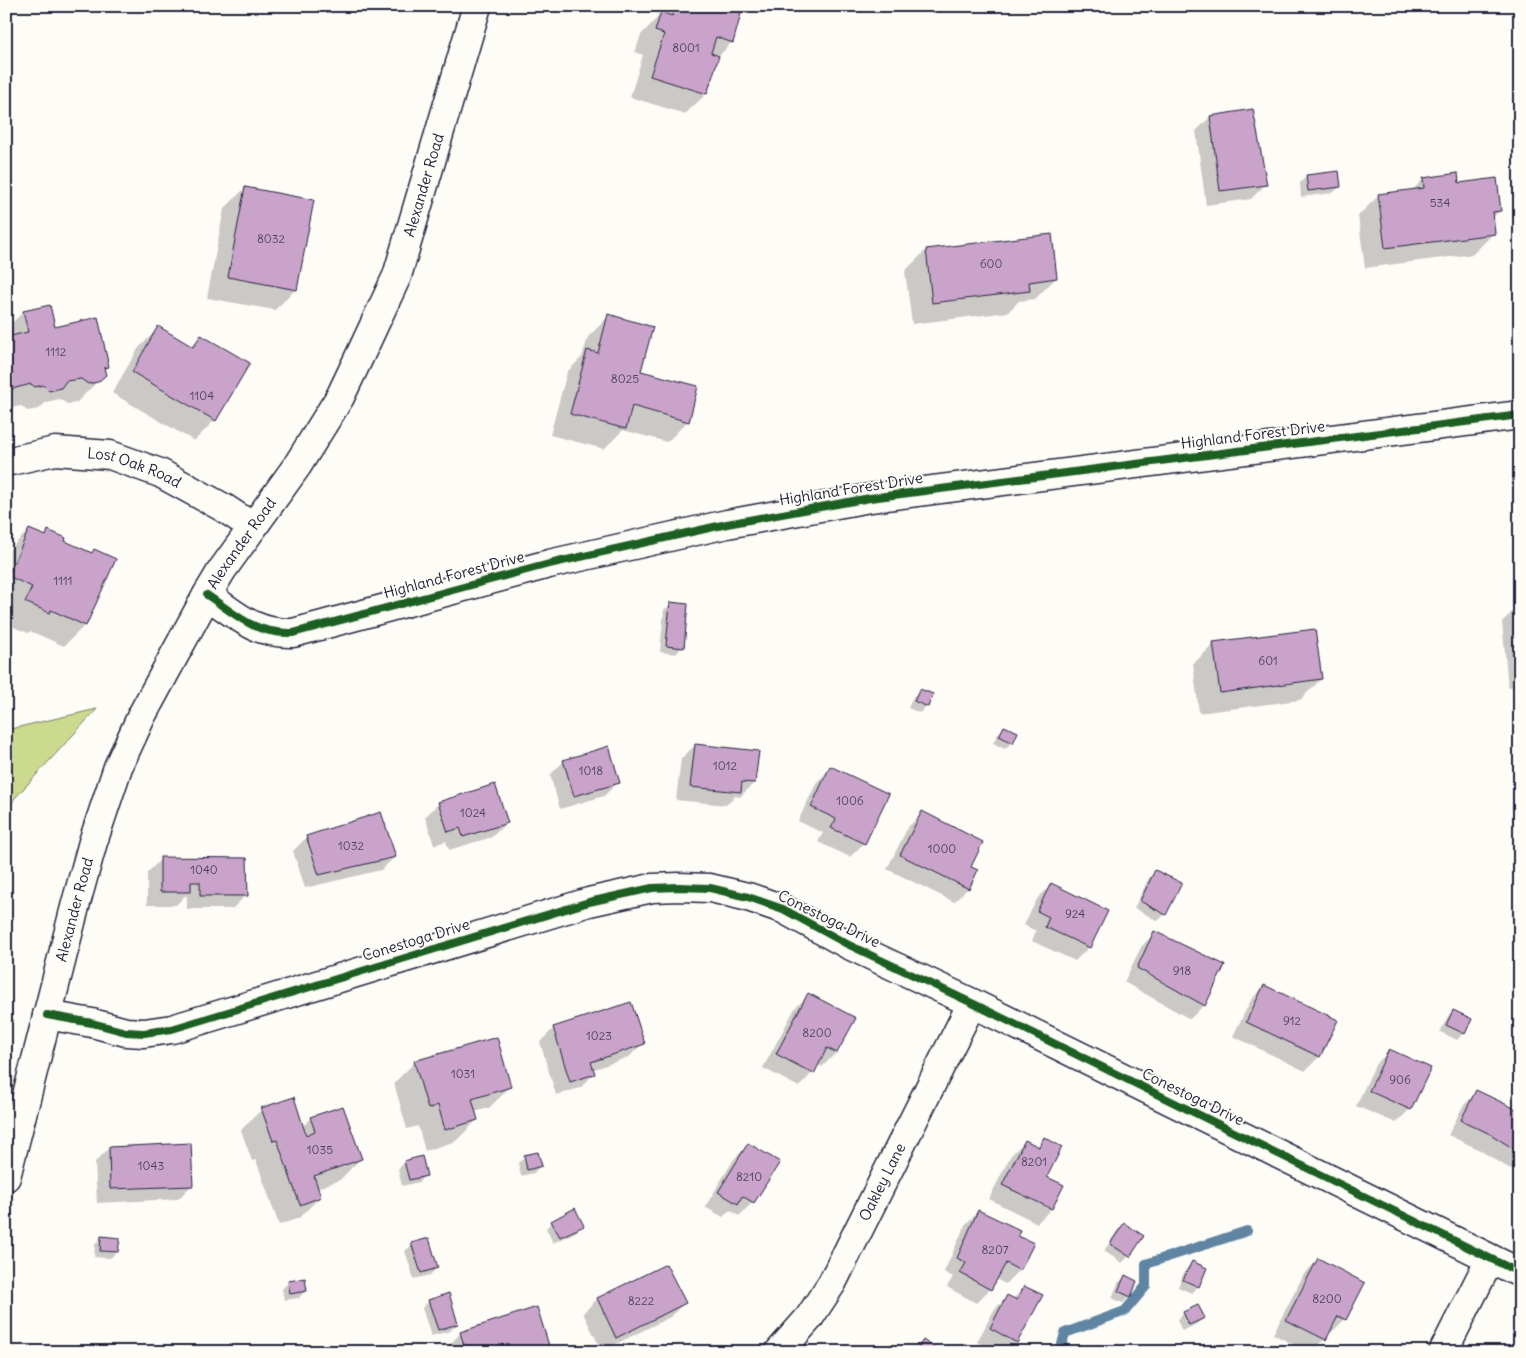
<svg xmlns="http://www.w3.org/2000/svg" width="1526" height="1358" viewBox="0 0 1526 1358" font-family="Delius,sans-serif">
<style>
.green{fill:#cbda8e;stroke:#767e64}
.shadow{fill:#0003}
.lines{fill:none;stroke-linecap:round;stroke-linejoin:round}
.stream{stroke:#5f85a3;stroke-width:10}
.building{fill:#caa3cb;stroke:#22223b}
.minor-casing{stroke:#22223b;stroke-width:31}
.minor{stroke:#fdfcf7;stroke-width:28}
.cycleway-casing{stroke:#fdfcf7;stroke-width:11}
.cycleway{stroke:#1b5e20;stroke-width:8}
.labels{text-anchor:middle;stroke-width:4;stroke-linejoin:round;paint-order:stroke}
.number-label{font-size:12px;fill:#4c425f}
.street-label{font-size:15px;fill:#22223b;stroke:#fdfcf7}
</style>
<rect width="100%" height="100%" fill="#fdfcf7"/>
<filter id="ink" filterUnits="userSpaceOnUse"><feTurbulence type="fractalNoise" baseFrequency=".02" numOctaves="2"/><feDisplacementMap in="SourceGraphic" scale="10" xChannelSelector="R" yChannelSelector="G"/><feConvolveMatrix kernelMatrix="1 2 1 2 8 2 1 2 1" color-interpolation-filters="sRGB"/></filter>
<g filter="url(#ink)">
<path class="green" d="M 97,709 L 14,799 L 6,822 L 6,730 Z"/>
<g class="shadow">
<path d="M 661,6 L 740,6 L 732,42 L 718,57 L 706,94 L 685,114 L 630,97 L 643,55 L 635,52 L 641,35 L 657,18 Z"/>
<path d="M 1210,117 L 1265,185 L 1251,199 L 1206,205 L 1196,131 Z"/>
<path d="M 1307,176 L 1340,187 L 1333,193 L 1301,197 L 1300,183 Z"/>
<path d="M 1423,179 L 1458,184 L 1500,211 L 1492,218 L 1494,233 L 1473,254 L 1365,268 L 1358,216 L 1379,195 L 1412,191 Z"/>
<path d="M 245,188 L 296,289 L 275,310 L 207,298 L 224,209 Z"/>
<path d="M 1050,235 L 1056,278 L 1035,299 L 1019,301 L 1008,312 L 912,324 L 905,271 L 926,250 Z"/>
<path d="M 23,312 L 54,328 L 108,367 L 104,371 L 105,374 L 76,403 L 67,404 L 60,399 L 46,402 L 39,409 L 27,411 L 22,406 L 14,407 L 10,405 L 6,406 L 6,329 Z"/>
<path d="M 609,316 L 640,372 L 688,421 L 667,442 L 623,430 L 604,449 L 550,435 L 567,372 L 582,357 L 588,337 Z"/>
<path d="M 158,328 L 190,347 L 201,336 L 215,420 L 194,441 L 112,393 L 138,349 Z"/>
<path d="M 29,530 L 44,537 L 49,532 L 64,541 L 91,554 L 94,551 L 85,625 L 64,646 L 30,631 L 28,633 L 6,624 L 12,608 L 6,605 L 6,556 L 8,551 Z"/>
<path d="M 671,604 L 682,647 L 676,654 L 660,652 L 664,610 Z"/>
<path d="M 1520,604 L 1520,686 L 1508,687 L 1502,622 Z"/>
<path d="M 1214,644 L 1321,679 L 1300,700 L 1199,713 L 1193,664 Z"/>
<path d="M 920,690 L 926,706 L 920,713 L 908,708 L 913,697 Z"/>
<path d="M 1004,727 L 1012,742 L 1005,749 L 993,743 L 998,734 Z"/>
<path d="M 695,745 L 754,783 L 740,797 L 735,796 L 726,805 L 676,800 L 681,759 Z"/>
<path d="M 564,761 L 618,782 L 604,796 L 560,809 L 550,775 Z"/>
<path d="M 831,768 L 864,843 L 850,857 L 818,842 L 823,833 L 798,821 L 817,782 Z"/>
<path d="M 439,803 L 506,823 L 492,837 L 449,850 L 446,841 L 434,845 L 425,817 Z"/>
<path d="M 922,813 L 969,867 L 977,871 L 968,888 L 954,902 L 887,869 L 908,827 Z"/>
<path d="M 307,837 L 395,857 L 381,870 L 305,888 L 293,851 Z"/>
<path d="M 161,859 L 246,895 L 232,909 L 187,909 L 187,896 L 185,896 L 176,905 L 147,905 L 147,873 Z"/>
<path d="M 1155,872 L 1165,914 L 1158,921 L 1134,908 L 1149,878 Z"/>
<path d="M 1051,885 L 1106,911 L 1089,947 L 1075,961 L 1032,941 L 1036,931 L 1024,925 L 1037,899 Z"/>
<path d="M 1155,933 L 1204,1005 L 1190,1019 L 1124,982 L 1141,947 Z"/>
<path d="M 1264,986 L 1336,1020 L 1319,1057 L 1305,1071 L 1233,1036 L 1251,1000 Z"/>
<path d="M 809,995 L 854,1019 L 836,1053 L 822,1067 L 817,1064 L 812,1073 L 799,1087 L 763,1068 L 795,1008 Z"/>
<path d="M 1453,1011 L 1464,1033 L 1457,1040 L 1440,1032 L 1447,1018 Z"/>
<path d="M 554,1028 L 643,1043 L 629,1057 L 592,1070 L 594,1074 L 580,1088 L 556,1095 L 540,1042 Z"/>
<path d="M 1389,1051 L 1410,1109 L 1396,1123 L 1356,1106 L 1375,1065 Z"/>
<path d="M 415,1062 L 510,1087 L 489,1108 L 474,1112 L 477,1120 L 456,1141 L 425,1151 L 418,1126 L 407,1129 L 394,1083 Z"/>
<path d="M 1477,1092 L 1520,1112 L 1520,1175 L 1478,1149 L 1448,1135 L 1463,1106 Z"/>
<path d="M 262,1109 L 302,1127 L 311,1118 L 360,1159 L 340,1180 L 317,1188 L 320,1197 L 299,1218 L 279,1225 L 256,1160 L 252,1161 L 241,1130 Z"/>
<path d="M 1044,1139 L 1046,1178 L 1062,1185 L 1051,1209 L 1037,1223 L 989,1199 L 1011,1155 L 1025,1141 L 1036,1147 Z"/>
<path d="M 748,1145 L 753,1202 L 739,1216 L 730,1210 L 723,1217 L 705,1207 L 734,1159 Z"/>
<path d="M 109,1148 L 192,1185 L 178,1199 L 97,1203 L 95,1162 Z"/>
<path d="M 525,1157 L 540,1166 L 534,1173 L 521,1176 L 518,1163 Z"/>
<path d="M 405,1162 L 425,1175 L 419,1182 L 402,1186 L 398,1169 Z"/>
<path d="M 978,1211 L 1017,1236 L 1019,1270 L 1005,1284 L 996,1279 L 990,1289 L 976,1303 L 947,1287 L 953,1277 L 944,1272 L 965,1225 Z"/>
<path d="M 552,1222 L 582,1225 L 576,1232 L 553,1243 L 546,1228 Z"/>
<path d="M 1124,1225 L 1142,1237 L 1129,1256 L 1122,1263 L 1104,1251 L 1117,1231 Z"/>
<path d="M 101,1238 L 117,1252 L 110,1258 L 94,1257 L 95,1244 Z"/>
<path d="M 412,1245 L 437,1268 L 430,1275 L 414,1279 L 405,1251 Z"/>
<path d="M 1318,1260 L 1345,1319 L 1331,1333 L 1329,1332 L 1325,1339 L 1312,1352 L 1308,1352 L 1273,1334 L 1304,1274 Z"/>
<path d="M 1192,1263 L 1205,1269 L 1197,1287 L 1191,1293 L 1178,1287 L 1185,1270 Z"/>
<path d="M 666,1265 L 684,1303 L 670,1317 L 602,1351 L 583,1313 L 597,1299 Z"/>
<path d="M 1125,1277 L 1130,1296 L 1123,1303 L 1112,1298 L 1118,1283 Z"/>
<path d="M 289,1282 L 305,1291 L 299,1298 L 284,1300 L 282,1289 Z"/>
<path d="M 1025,1287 L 1016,1342 L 1006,1352 L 994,1352 L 977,1342 L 994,1310 L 1008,1296 L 1013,1299 Z"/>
<path d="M 429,1301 L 457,1324 L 450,1331 L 431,1336 L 422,1308 Z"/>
<path d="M 1184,1313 L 1203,1318 L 1197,1324 L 1182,1331 L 1177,1320 Z"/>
<path d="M 461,1333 L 550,1352 L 448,1352 L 447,1347 Z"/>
</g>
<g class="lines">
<path class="stream" d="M 1060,1352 L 1065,1333 L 1125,1311 L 1146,1286 L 1146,1264 L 1247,1231"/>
</g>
<g class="building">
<path d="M 675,6 L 743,6 L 733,43 L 716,37 L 711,53 L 719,56 L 707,94 L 650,76 L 664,34 L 655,31 L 661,12 L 672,16 Z"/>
<path d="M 1253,109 L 1267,185 L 1220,191 L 1210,116 Z"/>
<path d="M 1339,171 L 1341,187 L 1308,191 L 1306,175 Z"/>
<path d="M 1458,173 L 1459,183 L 1497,178 L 1501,211 L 1493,212 L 1495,234 L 1385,248 L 1378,194 L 1424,188 L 1423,178 Z"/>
<path d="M 245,187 L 314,200 L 297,290 L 228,277 Z"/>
<path d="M 1052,234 L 1057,278 L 1029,282 L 1030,291 L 932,303 L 926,249 Z"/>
<path d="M 50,305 L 55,327 L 98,317 L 109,367 L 104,368 L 106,375 L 98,382 L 88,384 L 81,379 L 66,381 L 61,388 L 49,391 L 43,385 L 35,387 L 31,384 L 8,390 L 6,382 L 6,337 L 28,332 L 23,311 Z"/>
<path d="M 608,314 L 653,327 L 641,371 L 698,386 L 689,422 L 632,406 L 626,429 L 570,414 L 587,350 L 598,353 Z"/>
<path d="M 158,326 L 193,347 L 201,335 L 250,363 L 216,421 L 132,372 Z"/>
<path d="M 29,529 L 46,536 L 48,530 L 66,538 L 65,541 L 92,553 L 94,549 L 116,559 L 86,626 L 51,610 L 50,613 L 25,602 L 32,587 L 8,576 Z"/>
<path d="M 670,602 L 688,604 L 684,648 L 666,646 Z"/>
<path d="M 1315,629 L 1322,679 L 1220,693 L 1213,642 Z"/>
<path d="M 920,689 L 933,694 L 928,707 L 914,701 Z"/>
<path d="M 1004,726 L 1018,732 L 1013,743 L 999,736 Z"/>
<path d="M 695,744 L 759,751 L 755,783 L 742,782 L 741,792 L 690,787 Z"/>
<path d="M 609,746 L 620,783 L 574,796 L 563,760 Z"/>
<path d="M 830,766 L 889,794 L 865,844 L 831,828 L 836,819 L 811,807 Z"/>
<path d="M 495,784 L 508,823 L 463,837 L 460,828 L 448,832 L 438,802 Z"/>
<path d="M 922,811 L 983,842 L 971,867 L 978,870 L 969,889 L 900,855 Z"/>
<path d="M 381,812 L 396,857 L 319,875 L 306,836 Z"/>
<path d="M 160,857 L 247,858 L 248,896 L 200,896 L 200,882 L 191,882 L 191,892 L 160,892 Z"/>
<path d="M 1155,870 L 1182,883 L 1166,915 L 1140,901 Z"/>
<path d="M 1051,883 L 1108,911 L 1090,948 L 1045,927 L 1049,917 L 1037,911 Z"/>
<path d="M 1154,931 L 1225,965 L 1205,1006 L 1137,968 Z"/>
<path d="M 1264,985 L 1338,1020 L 1320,1057 L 1246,1022 Z"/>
<path d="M 808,993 L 856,1018 L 837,1053 L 827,1048 L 814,1074 L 776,1054 Z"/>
<path d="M 631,1002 L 645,1044 L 591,1062 L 595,1074 L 570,1082 L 553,1027 Z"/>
<path d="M 1453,1010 L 1472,1019 L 1465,1034 L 1446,1025 Z"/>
<path d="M 497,1037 L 511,1087 L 472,1099 L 478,1120 L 445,1130 L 438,1105 L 428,1109 L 414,1061 Z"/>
<path d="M 1389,1049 L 1431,1068 L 1411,1110 L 1369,1091 Z"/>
<path d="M 1476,1090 L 1520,1111 L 1520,1153 L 1492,1135 L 1461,1120 Z"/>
<path d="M 294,1097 L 306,1135 L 315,1131 L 310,1117 L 343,1106 L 362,1159 L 314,1176 L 321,1197 L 300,1205 L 277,1140 L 273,1141 L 261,1108 Z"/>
<path d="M 1044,1137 L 1062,1147 L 1047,1177 L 1064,1185 L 1052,1209 L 1002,1185 L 1025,1140 L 1039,1147 Z"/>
<path d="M 191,1143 L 193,1186 L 110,1189 L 109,1147 Z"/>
<path d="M 748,1143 L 780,1162 L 754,1203 L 742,1196 L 738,1204 L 718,1192 Z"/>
<path d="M 538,1152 L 542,1166 L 527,1170 L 524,1155 Z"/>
<path d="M 422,1156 L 427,1176 L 409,1180 L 404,1161 Z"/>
<path d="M 575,1208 L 584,1226 L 560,1237 L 551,1221 Z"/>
<path d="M 978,1210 L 1020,1230 L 1018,1236 L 1034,1243 L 1020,1271 L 1006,1263 L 991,1290 L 960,1273 L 966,1263 L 957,1258 Z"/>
<path d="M 1124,1223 L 1144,1236 L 1130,1257 L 1110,1244 Z"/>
<path d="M 101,1236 L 120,1238 L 118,1252 L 100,1251 Z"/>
<path d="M 429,1238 L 438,1268 L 421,1273 L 411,1243 Z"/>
<path d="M 1318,1258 L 1365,1283 L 1346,1320 L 1338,1316 L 1326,1340 L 1286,1320 Z"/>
<path d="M 1192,1261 L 1207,1268 L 1199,1287 L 1183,1280 Z"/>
<path d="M 666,1264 L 686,1303 L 616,1338 L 597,1298 Z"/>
<path d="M 1125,1275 L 1137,1281 L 1131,1297 L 1118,1291 Z"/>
<path d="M 305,1278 L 307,1291 L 290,1294 L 288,1281 Z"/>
<path d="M 1024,1286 L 1043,1295 L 1017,1343 L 990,1328 L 1007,1295 L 1017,1300 Z"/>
<path d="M 449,1293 L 458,1324 L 438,1330 L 428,1300 Z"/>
<path d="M 1198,1305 L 1205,1318 L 1189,1325 L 1183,1312 Z"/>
<path d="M 537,1307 L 551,1352 L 466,1352 L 460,1332 Z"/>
<path d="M 923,1340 L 941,1352 L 915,1352 Z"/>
</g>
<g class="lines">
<defs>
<g id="minor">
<path id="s1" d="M 6,462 L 55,451 L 110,455 L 160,473 L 224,508 L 253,527"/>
<path d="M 207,595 C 238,616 254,634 293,633 L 549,564 L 727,524 L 870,498 L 1520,415"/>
<path d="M 47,1015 L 92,1023 L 126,1032 L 144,1033 L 172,1029 L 589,902 L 652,888 L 679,887 L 710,888 L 748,897 L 783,909 L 847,944 L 972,1003 L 1520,1273"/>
<path id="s2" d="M 6,1177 L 76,903 L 93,842 L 118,767 L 142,715 L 207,595 L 222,570 L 297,466 L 340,397 L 362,351 L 397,276 L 477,6"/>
<path id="s3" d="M 779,1352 L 809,1318 L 832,1283 L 972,1003"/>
<path d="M 1443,1352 L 1490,1259"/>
</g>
</defs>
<use href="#minor" class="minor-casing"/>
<use href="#minor" class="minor"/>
<defs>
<g id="cycleway">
<path d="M 207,595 C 238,616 254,634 293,633 L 549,564 L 727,524 L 870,498 L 1520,415"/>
<path d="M 47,1015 L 92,1023 L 126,1032 L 144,1033 L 172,1029 L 589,902 L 652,888 L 679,887 L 710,888 L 748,897 L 783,909 L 847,944 L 972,1003 L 1520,1273"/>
</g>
</defs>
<use href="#cycleway" class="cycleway-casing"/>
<use href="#cycleway" class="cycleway"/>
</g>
</g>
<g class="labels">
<g class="number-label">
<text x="686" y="52">8001</text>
<text x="1440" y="207">534</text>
<text x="271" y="243">8032</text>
<text x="991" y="268">600</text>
<text x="56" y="356">1112</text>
<text x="625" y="383">8025</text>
<text x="202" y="400">1104</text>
<text x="63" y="585">1111</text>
<text x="1268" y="665">601</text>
<text x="725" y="770">1012</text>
<text x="591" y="775">1018</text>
<text x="850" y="805">1006</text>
<text x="473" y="817">1024</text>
<text x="351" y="850">1032</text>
<text x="942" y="853">1000</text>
<text x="204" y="874">1040</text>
<text x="1075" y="918">924</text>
<text x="1182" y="975">918</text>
<text x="1292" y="1025">912</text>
<text x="817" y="1037">8200</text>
<text x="599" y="1040">1023</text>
<text x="463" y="1078">1031</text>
<text x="1400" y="1084">906</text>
<text x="320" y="1154">1035</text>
<text x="1034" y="1166">8201</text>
<text x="151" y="1170">1043</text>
<text x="749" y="1181">8210</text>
<text x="995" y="1254">8207</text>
<text x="1327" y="1303">8200</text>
<text x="641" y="1305">8222</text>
</g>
<g class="street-label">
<text dy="5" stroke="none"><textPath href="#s2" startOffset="1086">Alexander Road</textPath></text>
<text transform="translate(1253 435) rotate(-7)" y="5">Highland Forest Drive</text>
<text dy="5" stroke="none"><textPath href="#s1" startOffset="132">Lost Oak Road</textPath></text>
<text transform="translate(851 489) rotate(-9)" y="5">Highland Forest Drive</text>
<text dy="5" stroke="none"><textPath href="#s2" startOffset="681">Alexander Road</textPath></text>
<text transform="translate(454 575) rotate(-15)" y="5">Highland Forest Drive</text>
<text dy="5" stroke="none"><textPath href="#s2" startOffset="276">Alexander Road</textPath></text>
<text transform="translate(829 919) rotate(26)" y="5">Conestoga Drive</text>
<text transform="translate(416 940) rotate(-17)" y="5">Conestoga Drive</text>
<text transform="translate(1193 1097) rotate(26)" y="5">Conestoga Drive</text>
<text dy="5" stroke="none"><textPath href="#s3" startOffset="200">Oakley Lane</textPath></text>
</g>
</g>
<rect width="1526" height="1358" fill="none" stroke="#fdfcf7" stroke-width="25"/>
<rect x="12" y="12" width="1501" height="1333" fill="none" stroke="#22223b" stroke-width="2" filter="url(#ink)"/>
</svg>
